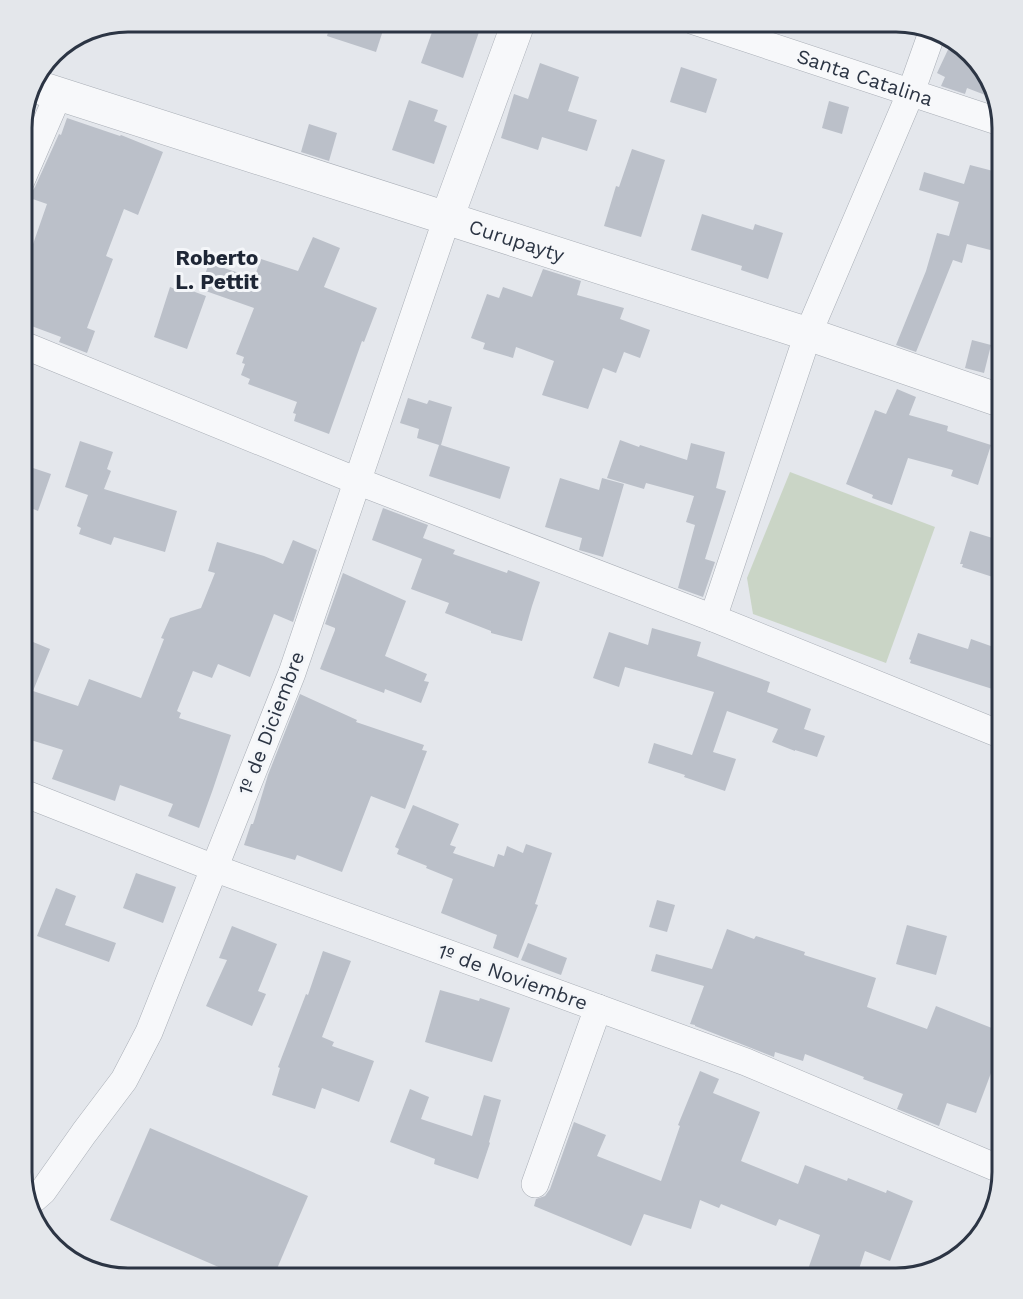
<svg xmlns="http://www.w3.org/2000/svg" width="1023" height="1299" viewBox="0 0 1023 1299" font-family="'Work Sans',sans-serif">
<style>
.green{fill:#cad5c6}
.building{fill:#bbc0c9}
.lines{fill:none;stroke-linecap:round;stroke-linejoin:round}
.minor-casing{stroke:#a9aeb6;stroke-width:28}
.tertiary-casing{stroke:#a9aeb6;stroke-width:34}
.minor{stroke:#f7f8fa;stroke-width:27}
.tertiary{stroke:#f7f8fa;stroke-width:33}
.labels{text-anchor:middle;stroke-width:6;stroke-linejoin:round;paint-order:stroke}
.street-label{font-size:20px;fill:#2c3544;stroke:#f4f6f9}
.neighbourhood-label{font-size:21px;font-weight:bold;fill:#1e2635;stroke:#f4f6f9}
.rim{fill:none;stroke:#2c3544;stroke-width:3}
</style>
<rect width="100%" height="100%" fill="#e4e7ec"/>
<path class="green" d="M 790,472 L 935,527 L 886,663 L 753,614 L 747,578 Z"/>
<g class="building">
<path d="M 331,21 L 386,21 L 376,52 L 327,36 Z"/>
<path d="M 436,21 L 447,21 L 479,32 L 463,78 L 421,63 Z"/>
<path d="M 953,39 L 984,69 L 993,98 L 967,88 L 965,94 L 941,86 L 945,77 L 937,73 Z"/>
<path d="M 540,63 L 579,77 L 568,111 L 597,120 L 587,151 L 542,137 L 538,150 L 501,138 L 514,94 L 528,99 Z"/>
<path d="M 681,67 L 717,79 L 706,113 L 670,102 Z"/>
<path d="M 409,100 L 438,110 L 434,121 L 447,126 L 434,164 L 392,150 Z"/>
<path d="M 829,101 L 849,107 L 842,134 L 822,128 Z"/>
<path d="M 67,118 L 120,136 L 121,135 L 163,152 L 138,215 L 124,209 L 106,256 L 113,259 L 87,328 L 95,331 L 87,353 L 59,342 L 61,337 L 26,324 L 28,319 L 24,318 L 27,310 L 21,308 L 21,265 L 25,267 L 47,204 L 24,196 L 31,193 L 35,187 L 59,134 L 61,135 Z"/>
<path d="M 309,124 L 337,133 L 329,161 L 301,152 Z"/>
<path d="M 632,149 L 665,160 L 641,237 L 604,226 L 616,186 L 619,187 Z"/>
<path d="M 970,165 L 997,172 L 996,177 L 1002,178 L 1002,253 L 967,244 L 962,263 L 953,260 L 916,352 L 896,345 L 926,271 L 937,233 L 949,236 L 959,202 L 919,190 L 924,172 L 964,184 Z"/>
<path d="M 702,214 L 753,230 L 755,224 L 783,233 L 768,279 L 741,270 L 742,266 L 691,250 Z"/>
<path d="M 313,237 L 340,248 L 324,287 L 377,308 L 364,342 L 362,341 L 329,434 L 294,421 L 296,414 L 293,413 L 297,402 L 248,384 L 250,379 L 241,375 L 245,364 L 242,363 L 244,357 L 236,354 L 254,308 L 200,289 L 209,263 L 254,278 L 261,259 L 298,271 Z"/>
<path d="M 543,269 L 581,281 L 577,295 L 624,308 L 620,319 L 650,330 L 640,358 L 624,352 L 616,373 L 603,368 L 588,409 L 542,395 L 554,361 L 516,347 L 513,358 L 483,349 L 485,343 L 471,338 L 487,294 L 499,298 L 503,287 L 532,297 Z"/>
<path d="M 176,285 L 206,296 L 187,349 L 154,337 L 170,287 L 175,289 Z"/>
<path d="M 972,340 L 991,345 L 984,373 L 965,368 Z"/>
<path d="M 897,389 L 916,397 L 909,415 L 948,426 L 947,431 L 991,445 L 978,485 L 951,476 L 953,470 L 908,458 L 892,505 L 872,498 L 873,495 L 846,484 L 875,410 L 886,414 Z"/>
<path d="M 408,398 L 427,404 L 429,400 L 452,407 L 441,445 L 510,467 L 500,499 L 429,476 L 439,445 L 417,438 L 419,429 L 400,423 Z"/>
<path d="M 620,440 L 639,447 L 640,445 L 687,460 L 691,443 L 725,452 L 716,488 L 726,491 L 705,559 L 715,562 L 703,597 L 678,588 L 695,525 L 686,522 L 694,496 L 646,483 L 644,489 L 607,478 Z"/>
<path d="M 80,441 L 113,452 L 107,469 L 111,471 L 104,489 L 177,511 L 165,552 L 114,537 L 111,545 L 79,534 L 81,528 L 77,526 L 88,495 L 65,487 Z"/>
<path d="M 21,464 L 51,474 L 38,511 L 21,504 Z"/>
<path d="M 560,478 L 599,490 L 602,478 L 624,484 L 603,557 L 579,550 L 582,538 L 545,527 Z"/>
<path d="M 383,508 L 428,525 L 423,538 L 455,550 L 453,554 L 507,573 L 508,570 L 540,582 L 532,606 L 522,641 L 491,633 L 491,631 L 445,613 L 449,603 L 411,589 L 422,559 L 372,540 Z"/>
<path d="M 970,531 L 1002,541 L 1002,580 L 962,567 L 963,564 L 960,564 Z"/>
<path d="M 293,540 L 317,550 L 293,622 L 274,614 L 250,677 L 218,664 L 212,678 L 193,671 L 177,711 L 181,713 L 179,718 L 231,735 L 213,789 L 199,828 L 168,816 L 173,804 L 120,785 L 115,801 L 52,779 L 63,750 L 21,737 L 21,637 L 50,649 L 33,691 L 78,706 L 89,679 L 141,698 L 164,639 L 161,638 L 170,618 L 201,608 L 215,573 L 208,571 L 217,542 L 264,556 L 283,564 Z"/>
<path d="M 343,573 L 406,601 L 385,656 L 427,674 L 424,681 L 429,682 L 421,703 L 385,689 L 384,693 L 320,669 L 335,630 L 335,628 L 325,624 Z"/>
<path d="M 652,628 L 701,642 L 697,656 L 770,682 L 767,692 L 811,709 L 804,729 L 825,736 L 817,757 L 795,750 L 795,751 L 772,742 L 778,729 L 727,711 L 713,752 L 736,759 L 725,791 L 684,777 L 685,775 L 648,763 L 654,743 L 692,755 L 714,692 L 625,667 L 619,687 L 593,678 L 609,632 L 648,645 Z"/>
<path d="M 918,633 L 968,649 L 971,639 L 1002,650 L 1002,692 L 910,663 L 911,660 L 909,659 Z"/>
<path d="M 300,694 L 357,720 L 356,722 L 424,745 L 422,750 L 427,751 L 405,809 L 371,796 L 342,872 L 297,855 L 295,860 L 244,845 L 251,824 L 253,824 L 255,818 L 268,775 Z"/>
<path d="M 413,805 L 459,824 L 450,845 L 456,847 L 453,853 L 494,867 L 498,854 L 504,856 L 507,846 L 523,853 L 526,844 L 552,853 L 535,904 L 538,905 L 518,958 L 493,948 L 497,935 L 441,913 L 453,879 L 426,868 L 427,866 L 397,854 L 399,849 L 395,847 Z"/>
<path d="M 136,873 L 176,887 L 163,923 L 123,908 Z"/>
<path d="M 56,888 L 76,896 L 65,925 L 116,943 L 109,962 L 37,936 Z"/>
<path d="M 657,900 L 675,905 L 667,932 L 649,927 Z"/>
<path d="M 907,925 L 947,936 L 936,975 L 896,964 Z"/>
<path d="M 232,926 L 277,944 L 258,991 L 266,994 L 252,1026 L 206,1006 L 227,960 L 219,958 Z"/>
<path d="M 727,929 L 754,939 L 756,936 L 805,952 L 804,955 L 876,978 L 867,1007 L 927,1029 L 936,1006 L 1002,1032 L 1002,1077 L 991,1073 L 976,1113 L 947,1103 L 939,1126 L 897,1109 L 903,1094 L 863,1079 L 864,1077 L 805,1054 L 803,1061 L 775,1052 L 774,1057 L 695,1026 L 695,1025 L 690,1024 L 704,986 L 651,971 L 656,954 L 712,969 Z"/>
<path d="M 528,943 L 567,958 L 561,975 L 521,960 Z"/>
<path d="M 323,951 L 351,961 L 322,1037 L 334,1042 L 332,1046 L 374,1061 L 359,1102 L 322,1088 L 315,1109 L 272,1095 L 280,1068 L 278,1067 L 306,994 L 308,995 Z"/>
<path d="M 440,990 L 479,1001 L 480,998 L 510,1008 L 492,1062 L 425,1042 Z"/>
<path d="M 700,1071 L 719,1079 L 713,1093 L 760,1112 L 741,1161 L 798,1184 L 805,1165 L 847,1181 L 848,1178 L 886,1193 L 887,1190 L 913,1201 L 890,1261 L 865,1251 L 856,1278 L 805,1278 L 820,1235 L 779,1219 L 776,1226 L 721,1204 L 719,1208 L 700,1200 L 691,1229 L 644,1214 L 631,1246 L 534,1206 L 536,1199 L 545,1196 L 550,1189 L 574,1122 L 606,1135 L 597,1156 L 661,1181 L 680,1126 L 678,1125 Z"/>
<path d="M 410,1089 L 429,1097 L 421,1119 L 472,1136 L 484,1095 L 501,1100 L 489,1142 L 490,1143 L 478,1179 L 434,1164 L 435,1159 L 390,1142 Z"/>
<path d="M 150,1128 L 308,1196 L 273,1278 L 244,1278 L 110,1220 Z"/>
</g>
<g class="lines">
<defs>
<g id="minor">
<path id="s1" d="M 694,21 L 1000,122"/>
<path d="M 21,181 L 59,93"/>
<path d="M 21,344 L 357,481 L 713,618 L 1002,735"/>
<path d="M 713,618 L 808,334 L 911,92 L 933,30"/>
<path d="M 21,792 L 214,868 L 746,1062 L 1002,1170"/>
<path d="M 535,1184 L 598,1008"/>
<path d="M 29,1198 L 35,1198 L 43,1191 L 84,1133 L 124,1080 L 149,1032 L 292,673 L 447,218"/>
</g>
<g id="tertiary">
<path id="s2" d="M 31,85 L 808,334 L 1002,401"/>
<path d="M 447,218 L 519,21"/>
</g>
</defs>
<use href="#minor" class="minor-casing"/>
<use href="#tertiary" class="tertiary-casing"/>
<use href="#minor" class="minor"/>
<use href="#tertiary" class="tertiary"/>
</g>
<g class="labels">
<g class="street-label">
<text dy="7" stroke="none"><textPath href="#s1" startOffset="180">Santa Catalina</textPath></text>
<text dy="7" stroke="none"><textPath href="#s2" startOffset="510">Curupayty</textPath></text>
<text transform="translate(271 723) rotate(-69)" y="7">1º de Diciembre</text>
<text transform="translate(513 977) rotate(20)" y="7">1º de Noviembre</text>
</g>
<g class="neighbourhood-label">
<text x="217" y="265">Roberto<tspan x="217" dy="24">L. Pettit</tspan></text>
</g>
</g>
<path d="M0 0H1023V1299H0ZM128 32H896A96 96 0 0 1 992 128V1172A96 96 0 0 1 896 1268H128A96 96 0 0 1 32 1172V128A96 96 0 0 1 128 32Z" fill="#e4e7eb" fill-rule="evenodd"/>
<path class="rim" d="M128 32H896A96 96 0 0 1 992 128V1172A96 96 0 0 1 896 1268H128A96 96 0 0 1 32 1172V128A96 96 0 0 1 128 32Z"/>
</svg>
